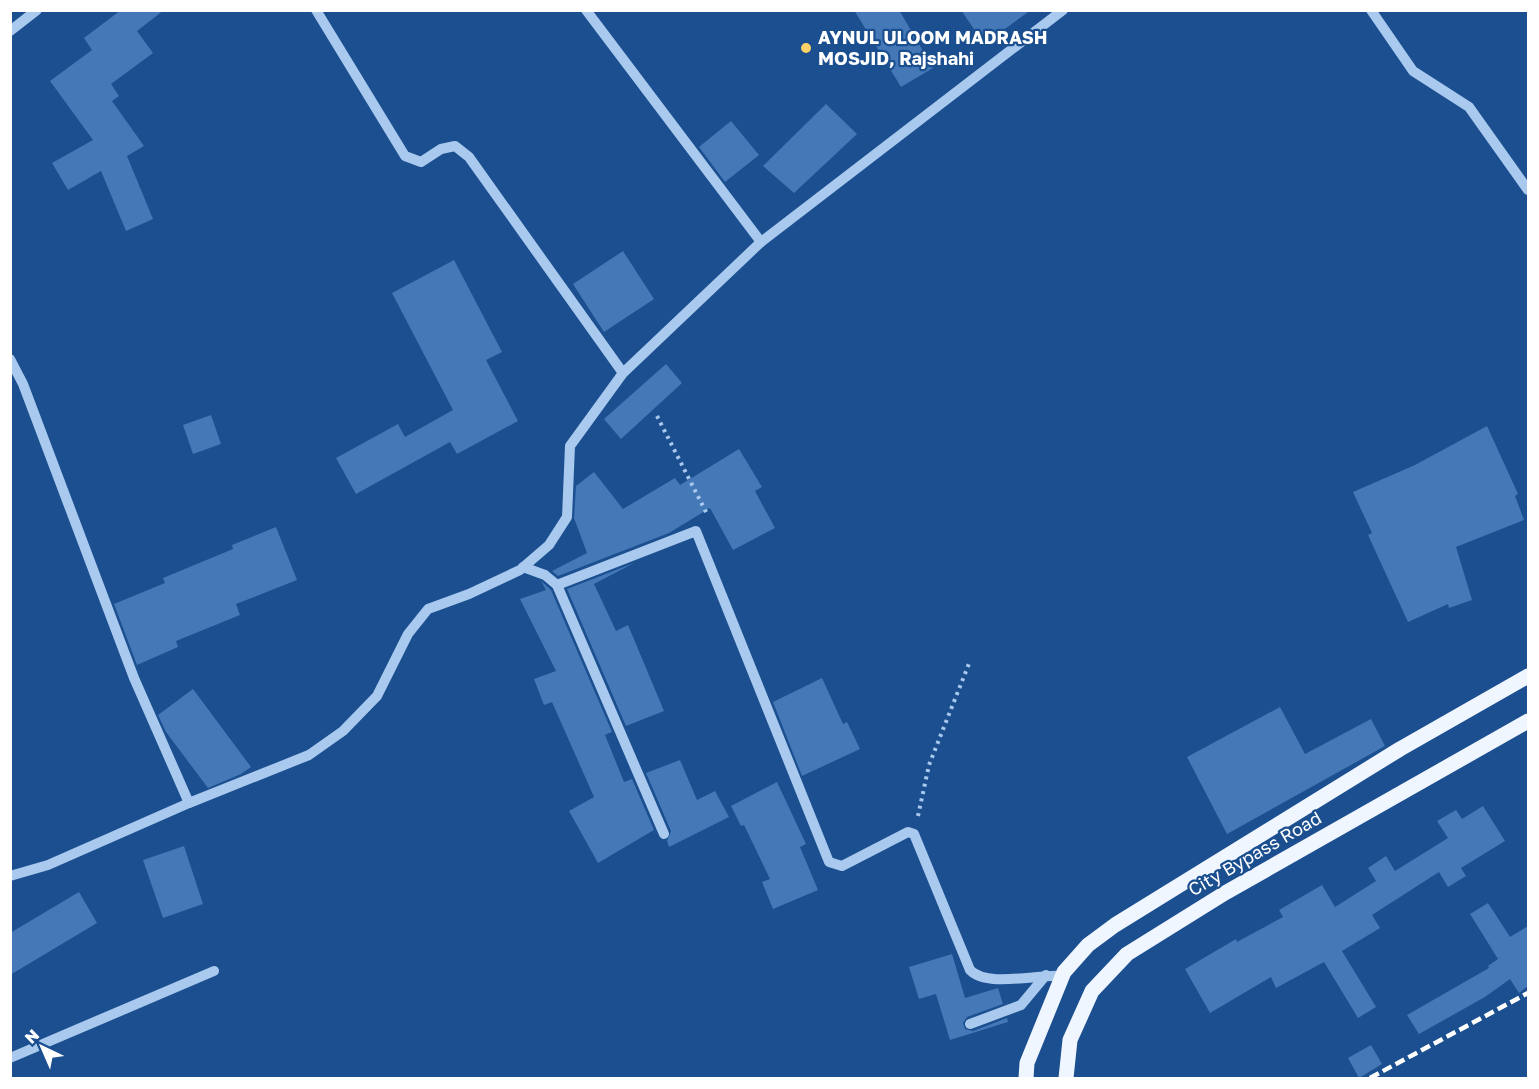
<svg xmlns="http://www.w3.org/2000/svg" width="1539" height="1089" viewBox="0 0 1539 1089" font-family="'Golos Text',sans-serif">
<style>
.building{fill:#4478b7}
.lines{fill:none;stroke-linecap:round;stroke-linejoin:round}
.path{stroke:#a9c9ee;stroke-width:4;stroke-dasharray:3 4.5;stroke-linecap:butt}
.minor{stroke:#a9c9ee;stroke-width:10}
.major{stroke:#f0f6ff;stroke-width:15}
.rail{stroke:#fff;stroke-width:4.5;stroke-dasharray:10 4.5;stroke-linecap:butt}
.poi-dot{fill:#ffd166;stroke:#1b4f8f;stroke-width:2}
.labels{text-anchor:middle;stroke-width:4.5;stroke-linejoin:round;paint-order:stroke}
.poi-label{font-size:18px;font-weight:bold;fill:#fff;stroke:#1b4f8f;text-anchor:start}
.street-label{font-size:18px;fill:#fff;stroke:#1b4f8f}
</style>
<rect width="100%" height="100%" fill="#1b4f8f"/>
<g class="building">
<path d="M 121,10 L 164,10 L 137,31 L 153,53 L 111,84 L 119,96 L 112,101 L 144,146 L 127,156 L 153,219 L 126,231 L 101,171 L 68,190 L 52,163 L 93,140 L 50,81 L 92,50 L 84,38 Z"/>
<path d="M 854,10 L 899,10 L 933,68 L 901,87 Z"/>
<path d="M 961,10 L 1031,10 L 984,44 Z"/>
<path d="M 826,104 L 857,134 L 794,193 L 763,166 Z"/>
<path d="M 731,121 L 759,155 L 725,182 L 699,147 Z"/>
<path d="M 623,251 L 654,299 L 604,332 L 573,284 Z"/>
<path d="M 454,260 L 502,352 L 486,360 L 518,421 L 457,454 L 450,442 L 356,494 L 336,458 L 398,424 L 405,437 L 453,410 L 392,293 Z"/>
<path d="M 666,364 L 682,383 L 621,439 L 604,419 Z"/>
<path d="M 211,415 L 221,444 L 193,454 L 183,425 Z"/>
<path d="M 1487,426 L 1518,494 L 1515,496 L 1524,520 L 1456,547 L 1472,600 L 1449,608 L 1448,604 L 1408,622 L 1368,535 L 1372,533 L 1353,492 L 1415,465 Z"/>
<path d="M 739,449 L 762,487 L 755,491 L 775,528 L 733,550 L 710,508 L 669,533 L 558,576 L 552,571 L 587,553 L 574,518 L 576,486 L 594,472 L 623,509 L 675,478 L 680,485 Z"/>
<path d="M 276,527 L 297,580 L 236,604 L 240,615 L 176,641 L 178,647 L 137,665 L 114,604 L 165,583 L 163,578 L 233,549 L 232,545 Z"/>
<path d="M 634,563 L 594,584 L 616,631 L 628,625 L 664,711 L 626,726 L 567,589 Z"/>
<path d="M 541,581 L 551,590 L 612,732 L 605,735 L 624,782 L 632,779 L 654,830 L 598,863 L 569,811 L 594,797 L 552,702 L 544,705 L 534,679 L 556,671 L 520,599 L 546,590 Z"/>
<path d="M 822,678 L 843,724 L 847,722 L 860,749 L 802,776 L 773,702 Z"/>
<path d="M 193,689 L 251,767 L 241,774 L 208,788 L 166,732 L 158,715 Z"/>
<path d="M 1280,707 L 1305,754 L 1371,719 L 1385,746 L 1227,834 L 1187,757 Z"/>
<path d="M 680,760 L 697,800 L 715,791 L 729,817 L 669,847 L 667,841 L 671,831 L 646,773 Z"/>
<path d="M 777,782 L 806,844 L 800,847 L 818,890 L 773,909 L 762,882 L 770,879 L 744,825 L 741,826 L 731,806 Z"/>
<path d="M 1483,806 L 1505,841 L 1461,868 L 1466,876 L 1448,887 L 1439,872 L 1372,915 L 1380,928 L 1342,951 L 1376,1007 L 1358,1018 L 1324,962 L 1276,988 L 1271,977 L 1210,1013 L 1185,969 L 1236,939 L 1237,942 L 1283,917 L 1279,910 L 1322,885 L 1335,907 L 1376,881 L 1368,868 L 1386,856 L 1395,871 L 1448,838 L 1437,821 L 1456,810 L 1462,819 Z"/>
<path d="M 184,846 L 203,904 L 163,918 L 143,860 Z"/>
<path d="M 79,892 L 97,923 L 10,975 L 10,933 Z"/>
<path d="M 1488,903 L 1510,937 L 1528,926 L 1528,986 L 1519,993 L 1510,979 L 1485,997 L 1419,1034 L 1407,1015 L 1489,968 L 1488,966 L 1498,959 L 1470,914 Z"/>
<path d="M 952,954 L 965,998 L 998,988 L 1003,1004 L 967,1017 L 963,1023 L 965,1029 L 973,1031 L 1007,1018 L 1008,1022 L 950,1040 L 936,994 L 919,999 L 909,967 Z"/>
<path d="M 1371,1045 L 1382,1064 L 1359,1078 L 1348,1058 Z"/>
</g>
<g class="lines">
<g class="path">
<path d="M 657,416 L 708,516"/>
<path d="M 918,816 L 929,765 L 970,661"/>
</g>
<g class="minor">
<path d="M 316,10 L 405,156 L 421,162 L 441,149 L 455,146 L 469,157 L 623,373"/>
<path d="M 586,10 L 761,242"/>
<path d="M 1371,10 L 1413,71 L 1469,107 L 1528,190"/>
<path d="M 10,31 L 37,10"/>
<path d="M 10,359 L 23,384 L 134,678 L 189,803 L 48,865 L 10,876"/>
<path d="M 523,567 L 545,575 L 557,585 L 696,531 L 829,862 L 842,866 L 908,832 L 914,834 L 970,970 C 987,988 1037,974 1062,976"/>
<path d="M 557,585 L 664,834"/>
<path d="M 189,803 L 309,755 L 343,731 L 377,696 L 408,634 L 428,609 L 469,594 L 520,570 L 549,545 L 567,517 L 570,446 L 623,373 L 761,242 L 1063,10"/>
<path d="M 970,1024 L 1021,1005 L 1046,975"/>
<path d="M 10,1058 L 214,971"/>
</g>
<g class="major">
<path d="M 1026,1078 L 1027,1063 L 1064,972 L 1088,945 L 1115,925 L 1400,749 L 1528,676"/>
<path d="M 1066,1078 L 1070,1040 L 1092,991 L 1127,954 L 1225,893 L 1528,721"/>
</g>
<path class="rail" d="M 1370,1078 L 1528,993"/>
</g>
<circle class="poi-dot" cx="806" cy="48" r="6"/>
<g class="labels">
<g class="poi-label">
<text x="818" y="44">AYNUL ULOOM MADRASH<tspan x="818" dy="21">MOSJID, Rajshahi</tspan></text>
</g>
<g class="street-label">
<text transform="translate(1255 854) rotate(-30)" y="6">City Bypass Road</text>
</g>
</g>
<rect width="1539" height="1089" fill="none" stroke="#ffffff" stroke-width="24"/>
<g transform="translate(42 1047) rotate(316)" stroke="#1b4f8f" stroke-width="4.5" paint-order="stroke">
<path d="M0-4.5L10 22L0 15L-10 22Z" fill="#ffffff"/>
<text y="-9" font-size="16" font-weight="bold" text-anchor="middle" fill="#ffffff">N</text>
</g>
</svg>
